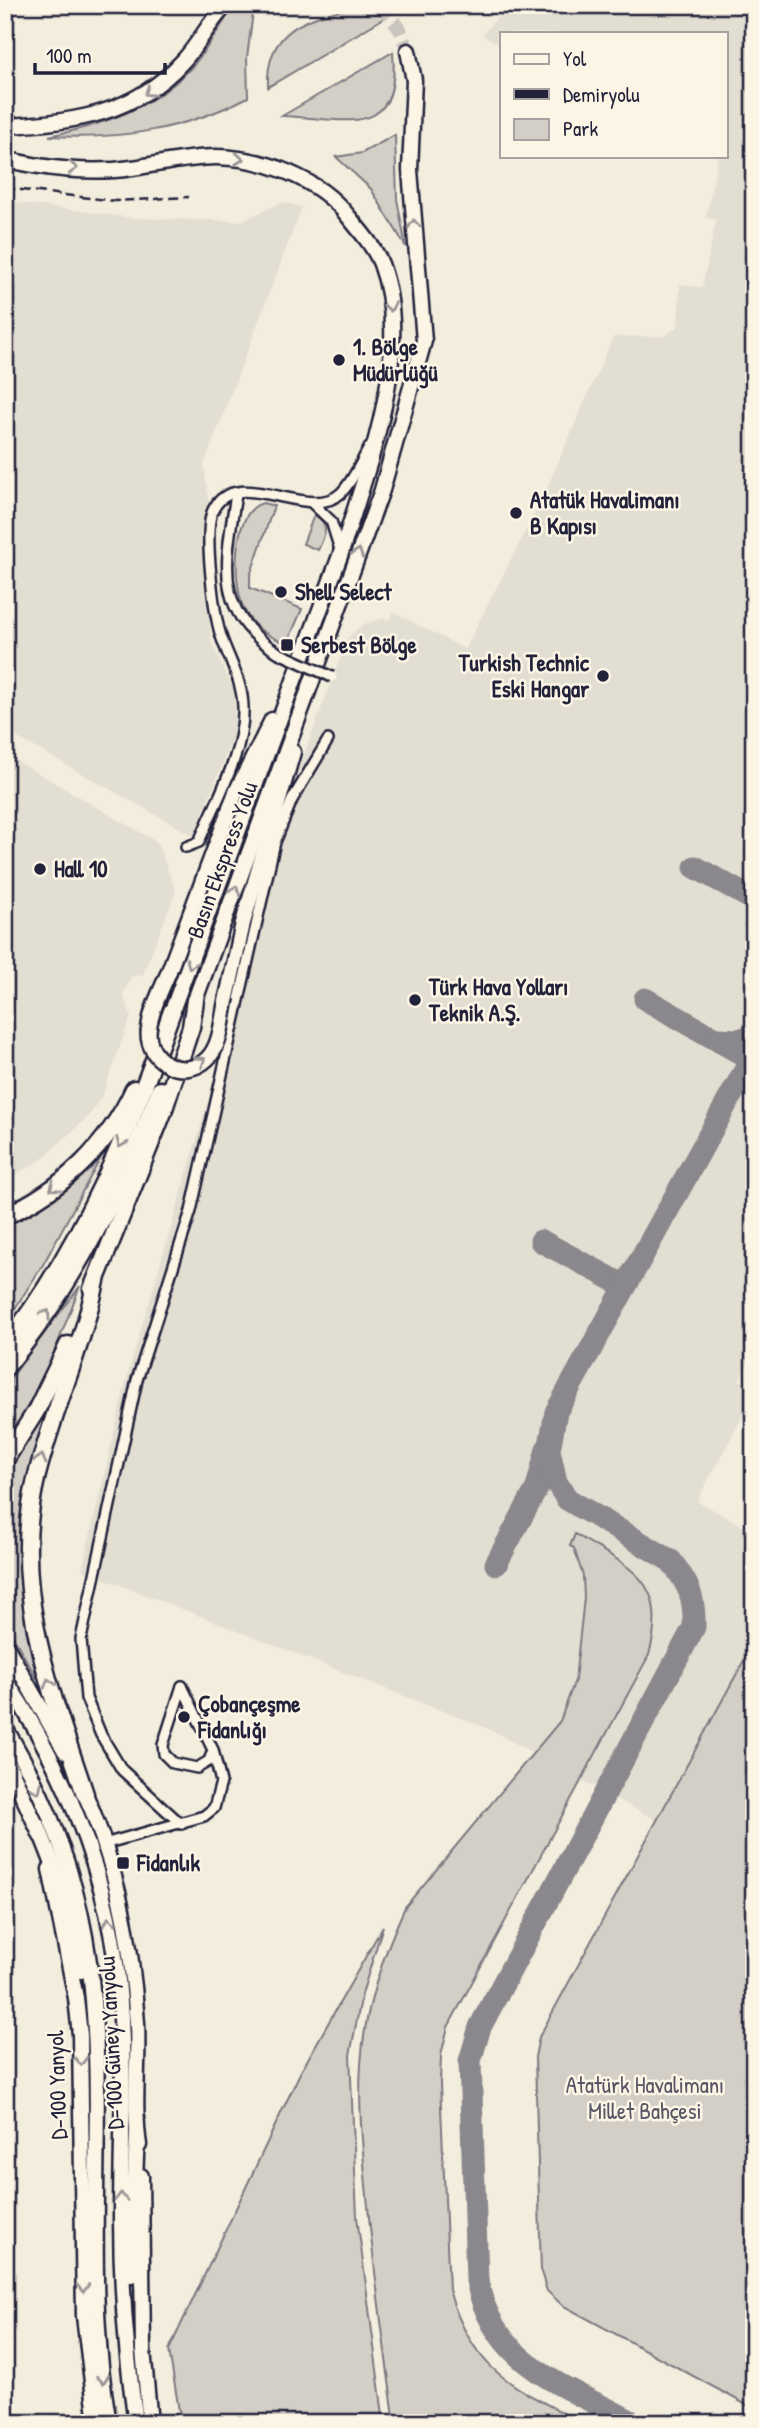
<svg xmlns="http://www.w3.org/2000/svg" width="759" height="2428" viewBox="0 0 759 2428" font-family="'Patrick Hand',sans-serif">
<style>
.built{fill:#e3ded2}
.green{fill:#d4cfc6;stroke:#7b7880;stroke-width:2}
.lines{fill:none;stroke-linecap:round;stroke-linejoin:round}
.taxiway{stroke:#8a888c;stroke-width:23}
.primary-tunnel{stroke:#c9c4bd;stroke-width:14;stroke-dasharray:14 7;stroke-linecap:butt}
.minor-casing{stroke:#22223b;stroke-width:14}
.primary-casing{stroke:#22223b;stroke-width:19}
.trunk-casing{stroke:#22223b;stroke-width:19}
.motorway-casing{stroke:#22223b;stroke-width:21}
.minor{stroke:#fcf5e5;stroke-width:9}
.primary{stroke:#fcf5e5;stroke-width:14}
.trunk{stroke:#fcf5e5;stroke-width:14}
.motorway{stroke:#fcf5e5;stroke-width:16}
.rail{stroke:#22223b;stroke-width:2.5;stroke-dasharray:10 5;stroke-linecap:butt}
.minor-bridge-casing{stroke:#22223b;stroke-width:14;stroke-linecap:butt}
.primary-bridge-casing{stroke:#22223b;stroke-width:19;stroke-linecap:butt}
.minor-bridge{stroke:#fcf5e5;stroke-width:9}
.primary-bridge{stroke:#fcf5e5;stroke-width:14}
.oneway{stroke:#9a9698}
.poi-dot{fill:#22223b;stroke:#fcf5e5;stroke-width:2.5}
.labels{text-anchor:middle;stroke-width:5;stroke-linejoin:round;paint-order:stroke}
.poi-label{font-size:23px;font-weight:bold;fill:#22223b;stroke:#fcf5e5;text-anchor:start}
.street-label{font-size:23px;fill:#22223b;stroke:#fcf5e5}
.park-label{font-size:23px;fill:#575665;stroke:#fcf5e5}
</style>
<rect width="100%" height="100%" fill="#f3edde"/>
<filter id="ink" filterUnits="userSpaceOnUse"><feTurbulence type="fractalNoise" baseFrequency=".0143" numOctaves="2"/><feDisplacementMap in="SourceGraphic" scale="14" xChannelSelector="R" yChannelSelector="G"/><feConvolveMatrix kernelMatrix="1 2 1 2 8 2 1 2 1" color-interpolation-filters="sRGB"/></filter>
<g filter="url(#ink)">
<g class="built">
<path d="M 508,5 L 754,5 L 754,1352 L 739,1380 L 754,1389 L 754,1395 L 697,1501 L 754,1532 L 754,1641 L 657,1821 L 491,1730 L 82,1570 L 127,1377 L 229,1030 L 234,994 L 270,845 L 348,637 L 364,624 L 383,618 L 389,620 L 393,612 L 465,649 L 542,499 L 613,337 L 664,336 L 678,327 L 680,284 L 702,288 L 716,220 L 706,218 L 718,156 L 726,156 L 726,33 L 502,33 L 502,46 L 482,35 Z"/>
<path d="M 5,201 L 133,218 L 242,221 L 282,202 L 302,207 L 204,465 L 209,504 L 202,528 L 211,641 L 236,695 L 234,734 L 194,836 L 5,731 Z"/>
<path d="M 5,754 L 157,842 L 176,891 L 143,975 L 131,977 L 123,995 L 131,1016 L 103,1094 L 88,1117 L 41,1160 L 5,1181 Z"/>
</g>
<g class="green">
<path d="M 235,5 L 254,5 L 247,57 L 248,97 C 185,130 120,140 49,136 C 100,126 151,109 188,71 C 207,52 219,27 235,5 Z"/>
<path d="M 360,5 L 406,5 L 268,87 C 265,25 313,17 360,5 Z"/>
<path d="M 393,52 C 401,142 344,118 282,116 Z"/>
<path d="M 395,135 L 397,199 L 406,247 L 371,189 L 336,157 L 362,153 Z"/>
<path d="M 263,503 L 274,506 L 250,576 L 250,588 L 302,609 L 287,644 C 269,636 254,629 245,611 C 232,587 231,510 263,503 Z"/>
<path d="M 314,515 C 331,523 325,536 318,550 L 303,544 Z"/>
<path d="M 108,1144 L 44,1263 L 5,1324 L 5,1224 L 33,1209 Z"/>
<path d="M 80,1286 L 43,1381 L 5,1446 L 11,1378 Z"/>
<path d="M 51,1401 C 17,1510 9,1567 37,1679 L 5,1622 L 5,1473 Z"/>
<path d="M 575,1534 C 632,1569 669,1580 649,1655 L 448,2027 L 441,2055 L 440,2084 L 449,2290 C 473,2372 512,2386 583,2423 L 395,2423 C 384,2347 374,2272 367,2196 C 363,2152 358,2108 361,2064 C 364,2011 383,1955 405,1907 L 560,1721 L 575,1680 L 584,1598 L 583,1576 L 574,1548 L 570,1546 Z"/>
<path d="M 754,1642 L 754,2409 L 562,2305 L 547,2291 L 541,2272 L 535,2057 L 539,2037 Z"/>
<path d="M 383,1926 L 362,1994 L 350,2055 L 357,2217 L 384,2423 L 181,2423 L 169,2350 L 300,2073 Z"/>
</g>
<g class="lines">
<g class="taxiway">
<path d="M 695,867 L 754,900"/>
<path d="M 645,999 L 751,1059"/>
<path d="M 718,1039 L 739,1040 L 754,1035"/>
<path d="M 541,1241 L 625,1286"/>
<path d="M 496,1564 L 537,1488 L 547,1449"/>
<path d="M 634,2423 C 565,2385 493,2366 477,2280 L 470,2061 L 480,2027 L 694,1627 C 695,1597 689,1585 671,1561 L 567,1499 L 556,1482 L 549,1450 L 556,1412 L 754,1054"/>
</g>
<path class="primary-tunnel" d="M 381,5 L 400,29 L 408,51"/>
<defs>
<g id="minor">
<path d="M 236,494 C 226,561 212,613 279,653"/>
<path d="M 312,503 L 331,521 L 341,553"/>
<path d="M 186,847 L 199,842 C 216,801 245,752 243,706 C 242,680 229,660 221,636 C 214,615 203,529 213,510 C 236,463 310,523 341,493 C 353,481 361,462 369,448"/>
<path d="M 182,1686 L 213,1750"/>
<path d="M 181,1824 L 122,1770 L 101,1735 L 86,1698 L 81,1639 L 137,1380 L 191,1211 L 275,842 L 292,800 L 328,740"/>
<path d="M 104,1844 L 204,1816 L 214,1808 L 221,1782 L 213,1750 L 209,1761 L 197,1768 L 173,1763 L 164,1754 L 163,1745 L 182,1686"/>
</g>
<g id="primary">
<path d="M 5,126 C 74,123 135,114 183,61 C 199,44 209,22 226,5"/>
<path d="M 5,159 C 44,169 92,174 132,168 C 160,164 188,157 216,157 C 264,158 318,178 348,216 C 360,231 374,246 381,264 C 414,352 367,468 341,553 L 172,1011"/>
<path d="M 169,971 L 236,792 L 272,720"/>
<path d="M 227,997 L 243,923 L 293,752"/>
<path d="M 195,1000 L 382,490 L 424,341 L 410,170 L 414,80 L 408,51"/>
<path d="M 5,1644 L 65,1751"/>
<path d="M 5,1757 L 41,1836"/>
<path d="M 81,1785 C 116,1859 132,1941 137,2023 C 139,2063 133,2105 139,2145"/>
<path d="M 50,1869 L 76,1998 L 80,2035 L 84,2316 L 97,2423"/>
<path d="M 141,2176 L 143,2350 L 150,2423"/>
</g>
<g id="trunk">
<path d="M 5,1679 C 62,1766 102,1860 116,1963 C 127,2047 121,2132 121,2217 C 121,2286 126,2354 136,2423"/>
<path d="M 5,1728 C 48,1799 78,1879 89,1962 C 109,2115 81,2270 109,2423"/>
<path d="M 38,1826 L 64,1892 L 81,1971"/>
<path d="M 131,2275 L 137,2133"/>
</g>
<g id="motorway">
<path d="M 5,1216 C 62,1190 108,1146 134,1089"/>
<path d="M 92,1289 L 162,1115 L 191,1027 L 195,1000"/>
<path d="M 5,1346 C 83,1246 130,1129 172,1011"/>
<path d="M 5,1368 C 73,1287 121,1189 160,1090"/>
<path d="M 5,1460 L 36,1411 L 68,1345"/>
<path d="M 85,1794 C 51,1692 10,1588 36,1479 C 52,1412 82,1349 96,1281"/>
</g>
</defs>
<use href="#minor" class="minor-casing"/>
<use href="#primary" class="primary-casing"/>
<use href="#trunk" class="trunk-casing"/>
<use href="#motorway" class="motorway-casing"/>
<use href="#minor" class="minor"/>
<use href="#primary" class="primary"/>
<use href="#trunk" class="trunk"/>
<use href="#motorway" class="motorway"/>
<path class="rail" d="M 5,188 L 116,201 L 189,197"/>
<defs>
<path id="minor-bridge" d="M 279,653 L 332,677"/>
<path id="primary-bridge" d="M 169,971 C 162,989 151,1009 149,1028 C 144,1060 183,1082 207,1059 C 222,1045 222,1016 227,997"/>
</defs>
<use href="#minor-bridge" class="minor-bridge-casing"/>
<use href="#primary-bridge" class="primary-bridge-casing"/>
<use href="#minor-bridge" class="minor-bridge"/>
<use href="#primary-bridge" class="primary-bridge"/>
</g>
<defs><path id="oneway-chevron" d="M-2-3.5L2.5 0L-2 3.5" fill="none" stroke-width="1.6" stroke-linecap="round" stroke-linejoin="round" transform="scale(1.75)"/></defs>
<g class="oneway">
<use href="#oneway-chevron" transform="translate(149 92) rotate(147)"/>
<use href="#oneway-chevron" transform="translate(239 159) rotate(5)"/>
<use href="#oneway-chevron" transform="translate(73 168) rotate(2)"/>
<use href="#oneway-chevron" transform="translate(414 224) rotate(-95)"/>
<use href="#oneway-chevron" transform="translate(390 307) rotate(80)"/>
<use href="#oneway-chevron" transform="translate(358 553) rotate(-70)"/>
<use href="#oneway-chevron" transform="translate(235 890) rotate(-70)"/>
<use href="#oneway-chevron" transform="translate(191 964) rotate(111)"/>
<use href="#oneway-chevron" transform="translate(201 1061) rotate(-35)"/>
<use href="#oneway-chevron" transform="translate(121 1143) rotate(113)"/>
<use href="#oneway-chevron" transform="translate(54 1187) rotate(143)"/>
<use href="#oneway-chevron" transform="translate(46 1314) rotate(-55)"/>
<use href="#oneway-chevron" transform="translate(41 1459) rotate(-74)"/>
<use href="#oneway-chevron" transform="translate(49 1683) rotate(-108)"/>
<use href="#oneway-chevron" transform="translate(37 1789) rotate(65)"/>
<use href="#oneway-chevron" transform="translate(109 1922) rotate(-101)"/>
<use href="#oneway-chevron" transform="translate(81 2061) rotate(87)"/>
<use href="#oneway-chevron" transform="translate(121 2197) rotate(-90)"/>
<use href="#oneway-chevron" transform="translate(83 2288) rotate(88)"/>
<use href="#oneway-chevron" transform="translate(103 2379) rotate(83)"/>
</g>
</g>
<g class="poi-dot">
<circle cx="339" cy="360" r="7"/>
<circle cx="516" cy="513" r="7"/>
<circle cx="281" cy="592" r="7"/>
<rect x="280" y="638" width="14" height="14" rx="3.5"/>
<circle cx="603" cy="676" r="7"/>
<circle cx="40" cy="869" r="7"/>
<circle cx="415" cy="1000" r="7"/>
<circle cx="184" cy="1717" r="7"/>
<rect x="116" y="1856" width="14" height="14" rx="3.5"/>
</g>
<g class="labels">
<g class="poi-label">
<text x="353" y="355">1. Bölge<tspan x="353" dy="26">Müdürlüğü</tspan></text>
<text x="530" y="508">Atatük Havalimanı<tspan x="530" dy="26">B Kapısı</tspan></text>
<text x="295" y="600">Shell Select</text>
<text x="301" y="653">Serbest Bölge</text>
<text x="589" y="671" text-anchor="end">Turkish Technic<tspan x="589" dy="26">Eski Hangar</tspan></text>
<text x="54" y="877">Hall 10</text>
<text x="429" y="995">Türk Hava Yolları<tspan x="429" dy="26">Teknik A.Ş.</tspan></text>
<text x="198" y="1712">Çobançeşme<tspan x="198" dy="26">Fidanlığı</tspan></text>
<text x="137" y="1871">Fidanlık</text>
</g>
<g class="street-label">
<text transform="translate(222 860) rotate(-70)" y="8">Basın Ekspress Yolu</text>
<text transform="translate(111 2043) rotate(-93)" y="8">D-100 Güney Yanyolu</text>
<text transform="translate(57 2085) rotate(-92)" y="8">D-100 Yanyol</text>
</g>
<g class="park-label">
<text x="645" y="2093">Atatürk Havalimanı<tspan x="645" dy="26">Millet Bahçesi</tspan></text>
</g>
</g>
<rect width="759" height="2428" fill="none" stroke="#fcf5e5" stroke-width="28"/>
<rect x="14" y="14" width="731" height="2400" fill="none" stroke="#22223b" stroke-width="2.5" filter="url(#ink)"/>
<rect x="500" y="32" width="228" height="126" fill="#fcf5e5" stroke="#a5a1a1" stroke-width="2"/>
<rect x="514" y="54" width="35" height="10" fill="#fcf5e5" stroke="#a5a1a1" stroke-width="2"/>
<text x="563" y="66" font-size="21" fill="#22223b">Yol</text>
<rect x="514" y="89" width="35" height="10" fill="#22223b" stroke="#a5a1a1" stroke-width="2"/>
<text x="563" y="102" font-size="21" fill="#22223b">Demiryolu</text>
<rect x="514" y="119" width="35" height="21" fill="#d4cfc6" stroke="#a5a1a1" stroke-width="2"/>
<text x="563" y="136" font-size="21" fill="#22223b">Park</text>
<path d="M35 63v10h130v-10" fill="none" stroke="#22223b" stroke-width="3.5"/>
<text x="46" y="63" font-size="21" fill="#22223b" stroke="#fcf5e5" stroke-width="5" paint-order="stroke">100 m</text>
</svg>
